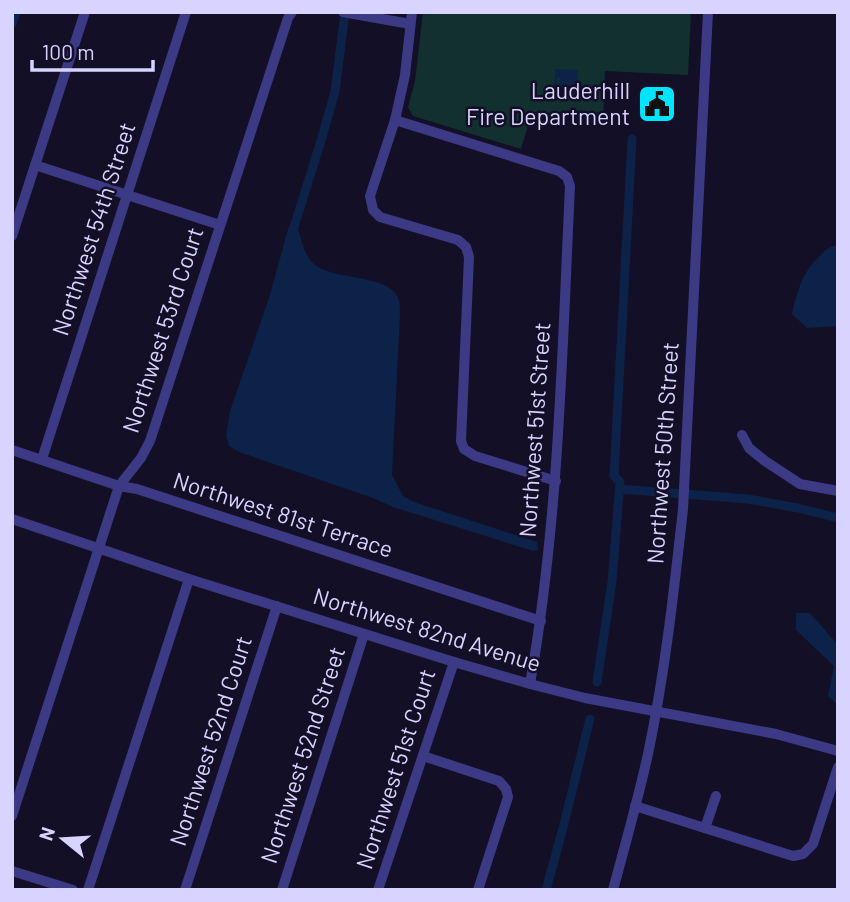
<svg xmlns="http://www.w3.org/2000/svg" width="850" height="902" viewBox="0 0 850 902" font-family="Barlow,sans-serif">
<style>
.green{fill:#12302f}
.water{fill:#0c2248}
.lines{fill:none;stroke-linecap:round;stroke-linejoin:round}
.canal{stroke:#0c2248;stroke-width:9}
.minor{stroke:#3d3a85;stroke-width:10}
.labels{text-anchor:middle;stroke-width:5;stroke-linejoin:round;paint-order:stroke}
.poi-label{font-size:23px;fill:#d9d4ff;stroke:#130f26;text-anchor:end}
.street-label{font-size:23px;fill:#d9d4ff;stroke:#130f26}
</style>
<rect width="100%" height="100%" fill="#130f26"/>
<path class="green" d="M 423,12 L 691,12 L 688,75 L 605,71 L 603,122 L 532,112 L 521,149 L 413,116 L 408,107 L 415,81 Z"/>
<g class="water">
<path d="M 555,69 L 578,70 L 577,85 L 591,86 L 590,99 L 559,97 L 560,77 L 557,78 L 557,86 L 554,86 Z"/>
<path d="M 289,226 L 298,229 C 301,238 304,252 310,260 C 326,281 380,273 396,294 C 400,299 400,308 400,315 L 392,475 L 403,496 L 414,502 L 537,542 L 538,550 L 533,551 L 393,507 L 373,498 L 239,452 L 229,446 L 226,436 L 230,411 L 269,298 Z"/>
<path d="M 838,245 L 838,326 L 807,328 L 792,314 C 797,293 802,272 819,257 C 825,250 829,246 838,245 Z"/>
<path d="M 796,613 L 810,613 L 838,645 L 838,699 L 836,703 L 828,696 L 834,666 L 796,630 Z"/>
</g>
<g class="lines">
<g class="canal">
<path d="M 12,24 L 16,12"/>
<path d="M 294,227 L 320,144 L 335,92 L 345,12"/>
<path d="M 620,489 L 748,499 L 798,508 L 838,518"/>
<path d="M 597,682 L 612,582 L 620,482 L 614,476 L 632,139"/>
<path d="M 546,890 L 563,828 L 590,719"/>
</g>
<g class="minor">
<path d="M 343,12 L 410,24"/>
<path d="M 412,12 L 405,75 L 395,120 L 370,196 L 373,210 L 380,217 L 458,240 L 466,247 L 469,257 L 461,441 L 464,449 L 475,456 L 556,481"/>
<path d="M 395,120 L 559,171 L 567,177 L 570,186 C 562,353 559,520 530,684"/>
<path d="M 35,165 L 220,225"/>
<path d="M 12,236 L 85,12"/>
<path d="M 742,435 L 749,448 L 765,461 L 800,484 L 838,491"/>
<path d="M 12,450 L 119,486 L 137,489 L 541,621"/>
<path d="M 42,459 L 186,12"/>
<path d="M 12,519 L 189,579 L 454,662 L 530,684 L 585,698 L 776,734 L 838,751"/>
<path d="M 423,756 L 499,781 L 506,789 L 508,797 L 478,890"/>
<path d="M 635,806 L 793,856 L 803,854 L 813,844 L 838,767"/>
<path d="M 12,816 L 119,486 L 141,458 L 150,441 L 288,18 L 292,12"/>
<path d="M 705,828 L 716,796"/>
<path d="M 12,871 L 73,890"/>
<path d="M 88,890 L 189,579"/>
<path d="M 185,890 L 277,606"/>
<path d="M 282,890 L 364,634"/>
<path d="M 378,890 L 454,662"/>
<path d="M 613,890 C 625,845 638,800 648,754 C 665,673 674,591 683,509 L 708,12"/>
</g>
</g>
<defs>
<symbol id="civic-square" viewBox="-11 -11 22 22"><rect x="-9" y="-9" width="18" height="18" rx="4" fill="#00e5ff" stroke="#130f26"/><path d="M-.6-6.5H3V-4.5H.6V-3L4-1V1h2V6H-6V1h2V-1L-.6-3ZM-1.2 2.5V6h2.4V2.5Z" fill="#111"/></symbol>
</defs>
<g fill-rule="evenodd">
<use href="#civic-square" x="635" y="82" width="44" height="44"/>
</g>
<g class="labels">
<g class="poi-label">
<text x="630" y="99">Lauderhill<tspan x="630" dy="26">Fire Department</tspan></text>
</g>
<g class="street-label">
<text transform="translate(94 229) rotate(-72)" y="8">Northwest 54th Street</text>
<text transform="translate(163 330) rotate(-72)" y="8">Northwest 53rd Court</text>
<text transform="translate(535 430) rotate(-86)" y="8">Northwest 51st Street</text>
<text transform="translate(663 453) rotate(-86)" y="8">Northwest 50th Street</text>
<text transform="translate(283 515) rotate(18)" y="8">Northwest 81st Terrace</text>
<text transform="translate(427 630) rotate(17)" y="8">Northwest 82nd Avenue</text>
<text transform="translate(211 741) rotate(-72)" y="8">Northwest 52nd Court</text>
<text transform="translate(303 755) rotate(-72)" y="8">Northwest 52nd Street</text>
<text transform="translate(396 769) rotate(-72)" y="8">Northwest 51st Court</text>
</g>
</g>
<rect width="850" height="902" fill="none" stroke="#d9d4ff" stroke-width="28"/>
<g transform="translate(63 839) rotate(288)" stroke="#130f26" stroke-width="5" paint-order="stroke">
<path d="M0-5L12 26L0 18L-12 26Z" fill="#d9d4ff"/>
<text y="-10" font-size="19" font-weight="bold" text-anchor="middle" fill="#d9d4ff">N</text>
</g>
<path d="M32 60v10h121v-10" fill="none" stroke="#d9d4ff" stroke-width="3.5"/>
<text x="42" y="60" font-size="21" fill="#d9d4ff" stroke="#130f26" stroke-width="5" paint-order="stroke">100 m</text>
</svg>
